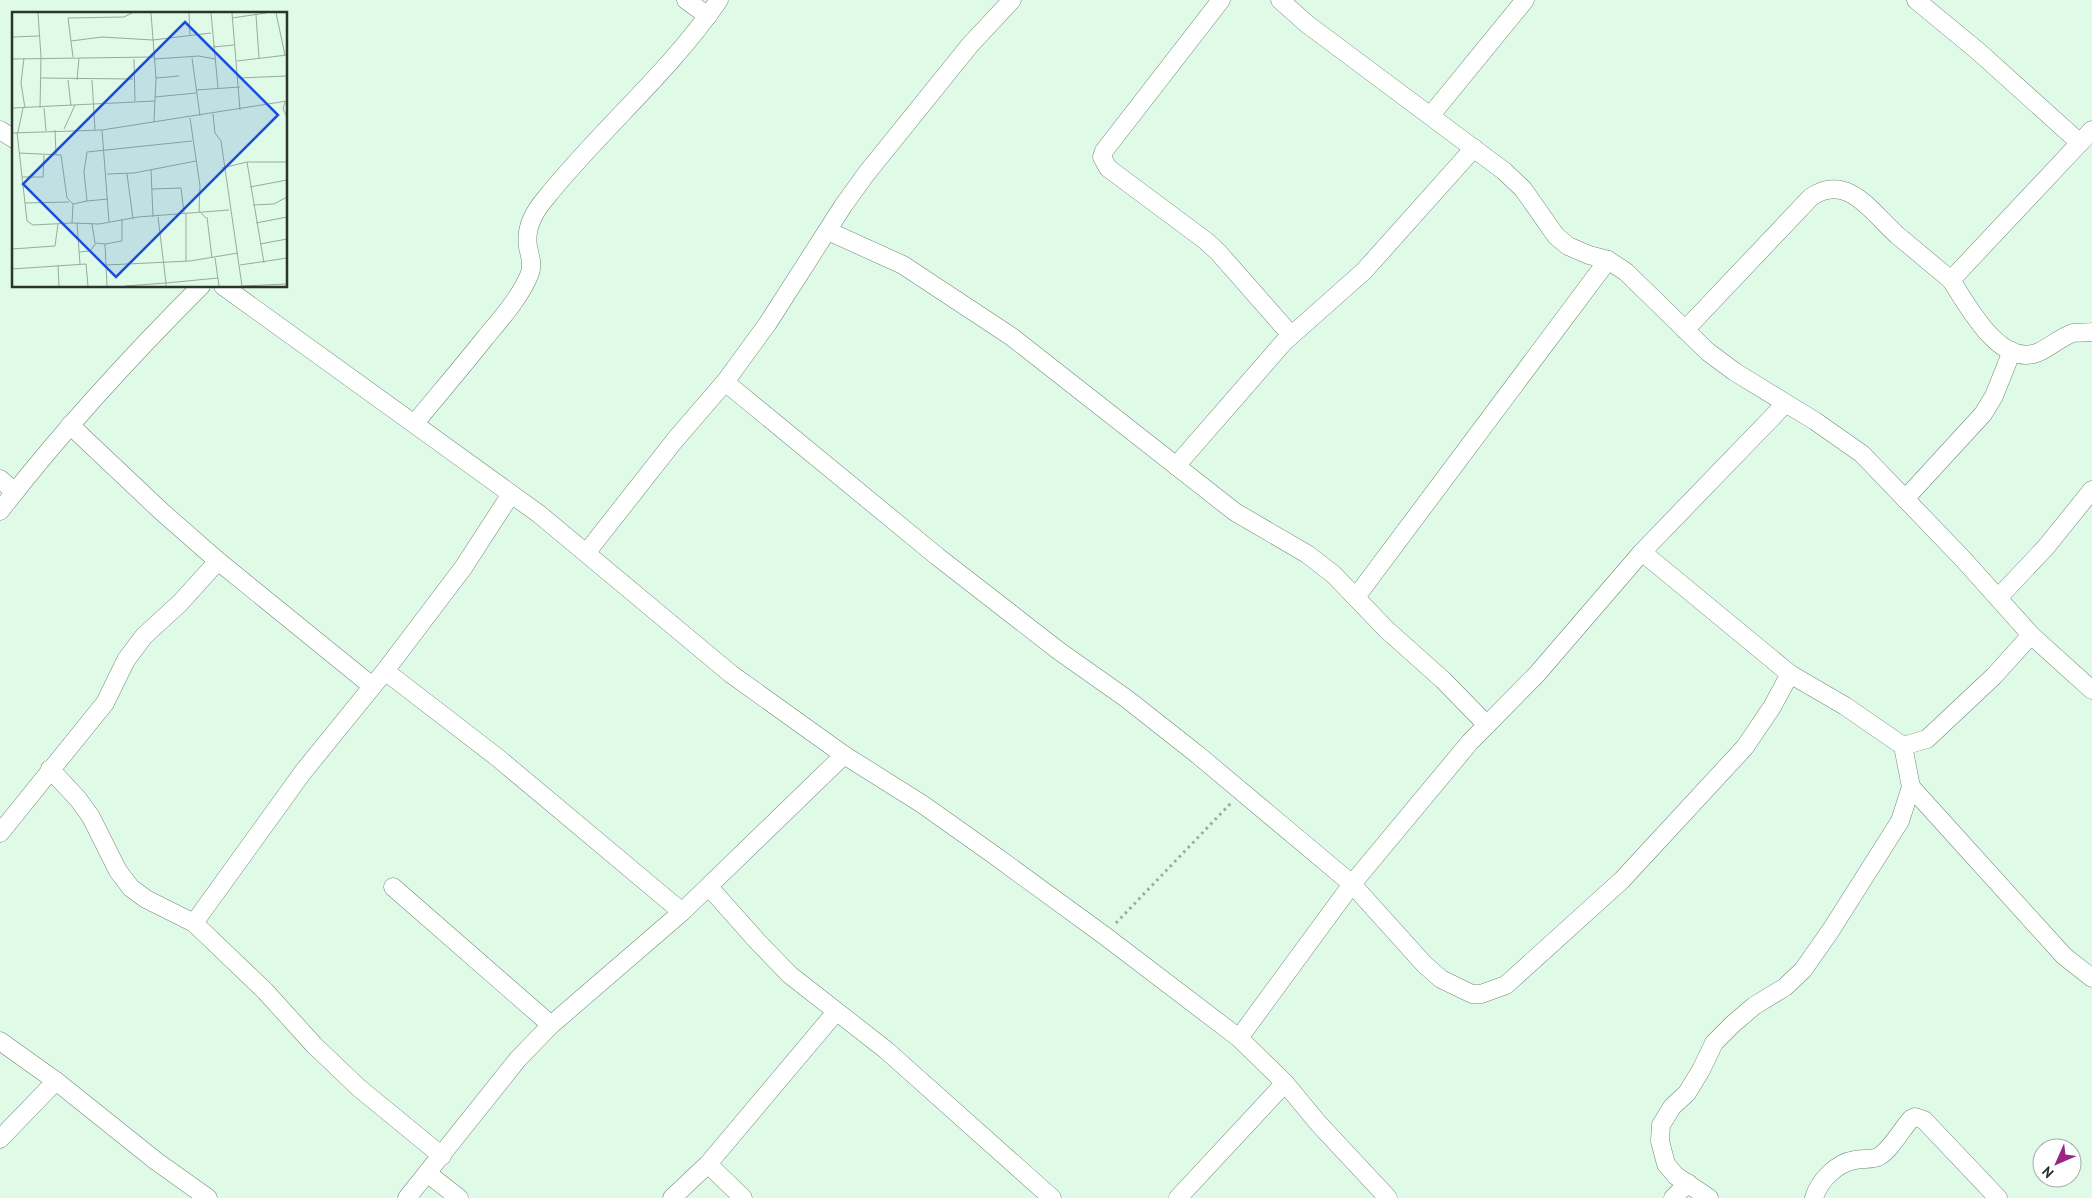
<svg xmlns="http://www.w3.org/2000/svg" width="2092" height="1198" viewBox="0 0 2092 1198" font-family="'PT Sans',sans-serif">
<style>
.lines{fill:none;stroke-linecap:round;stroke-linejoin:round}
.street-casing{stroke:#718a79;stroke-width:19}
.path{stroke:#98ac9e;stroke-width:3;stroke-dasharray:2.5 4;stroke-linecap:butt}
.street{stroke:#fff;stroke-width:18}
.inset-road{fill:none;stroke:#97ab9d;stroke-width:1}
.view{fill:#1d4ed8;fill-opacity:0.15;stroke:#1d4ed8;stroke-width:2.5}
.inset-edge{fill:none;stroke:#2a352e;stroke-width:2.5}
</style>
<rect width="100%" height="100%" fill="#dffae7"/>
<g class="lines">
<defs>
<g id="street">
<path d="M 686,0 L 708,16"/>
<path d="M 1221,0 L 1104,151 L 1102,157 L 1108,168 L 1206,241 L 1218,252 L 1291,335"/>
<path d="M 1916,0 L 1979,52 L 2080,143"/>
<path d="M 1431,115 L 1525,0"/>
<path d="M 0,130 L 14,139"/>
<path d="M 828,231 L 903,265 L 1012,337 L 1235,512 L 1307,554 L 1333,574 L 1387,630 L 1443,680 L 1487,725"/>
<path d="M 1951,280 C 1968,306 2001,369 2039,352 C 2050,347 2061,337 2073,333 C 2078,332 2086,333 2092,332"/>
<path d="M 223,286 L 539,514 L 731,674 L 844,755 L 922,804 L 994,855 L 1105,936 L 1239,1038 L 1285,1083 L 1318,1123 L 1388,1198"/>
<path d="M 1685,330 L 1811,197 C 1848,172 1872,213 1897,235 C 1915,250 1933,265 1951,280 L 2092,130"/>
<path d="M 725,382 L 938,557 L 1059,651 L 1127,699 L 1198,755 L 1352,884 L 1424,964 L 1441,979 L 1472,994 L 1481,994 L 1506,985 L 1622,880 L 1745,747 L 1772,707 L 1790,674 L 1845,706 L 1903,746 L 1927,739 L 1994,676 L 2031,635 L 1963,559 L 1862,454 L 1815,421 L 1735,372 L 1708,352 L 1626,272 L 1608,260 L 1589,255 L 1568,246 L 1556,236 L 1523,189 L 1504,171 L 1307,24 L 1280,0"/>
<path d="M 415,423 C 438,395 462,367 485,338 C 500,320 522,295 530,273 C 533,264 530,256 528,247 C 525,229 533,213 545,199 C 599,131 669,73 719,0"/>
<path d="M 70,425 L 161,511 L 218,561 L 372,686"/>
<path d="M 1176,466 L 1284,342 L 1364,271 L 1474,148"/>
<path d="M 0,479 L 15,492"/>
<path d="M 1905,499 L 1983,414 L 1994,396 L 2012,351"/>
<path d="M 0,511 C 62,431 130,357 201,286"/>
<path d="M 587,552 L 675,440 L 725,382 L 768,323 L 843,206 L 866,174 L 970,45 L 1012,0"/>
<path d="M 1642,552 L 1790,674"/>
<path d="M 1356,597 L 1608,260"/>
<path d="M 1998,598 L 2046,547 L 2092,490"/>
<path d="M 2031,635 L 2092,690"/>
<path d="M 385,671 L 498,758 L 682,912"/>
<path d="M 50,769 L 78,799 L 91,817 L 118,871 L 131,888 L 146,899 L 194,923 L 265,991 L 314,1045 L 359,1088 L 442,1156"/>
<path d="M 1911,787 L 2064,956 L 2092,978"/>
<path d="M 0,833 L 105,703 L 126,660 L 144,636 L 180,603 L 218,561"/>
<path d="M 393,887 L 551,1025"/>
<path d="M 709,887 L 758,942 L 790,975 L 886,1050 L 1052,1198"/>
<path d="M 194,923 L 303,772 L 385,671 L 463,568 L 511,494"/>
<path d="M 1239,1038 L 1352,884 L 1470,742 L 1537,674 L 1642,552 L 1785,404"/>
<path d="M 0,1041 L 56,1081 L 156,1161 L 208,1198"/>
<path d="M 0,1139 L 56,1081"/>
<path d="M 708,1164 L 743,1198"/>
<path d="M 427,1173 L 459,1198"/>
<path d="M 407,1198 L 518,1059 L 551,1025 L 682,912 L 844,755"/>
<path d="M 672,1198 L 708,1164 L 836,1012"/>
<path d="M 1178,1198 L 1285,1083"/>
<path d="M 1673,1198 L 1688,1183"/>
<path d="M 1709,1198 L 1676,1176 L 1666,1164 L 1660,1141 L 1661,1125 L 1672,1107 L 1687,1093 L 1701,1070 L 1714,1043 L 1733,1024 L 1754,1006 L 1785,987 L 1803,970 L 1831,930 L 1900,821 L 1911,787 L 1903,746"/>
<path d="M 1814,1198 C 1819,1181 1836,1163 1855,1160 C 1862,1158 1871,1160 1878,1157 C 1891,1150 1901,1130 1911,1119 L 1915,1117 L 1924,1120 L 1998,1198"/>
</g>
</defs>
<use href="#street" class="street-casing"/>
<path class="path" d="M 1116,923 L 1231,803"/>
<use href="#street" class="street"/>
</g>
<g transform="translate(12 12)">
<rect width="275" height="275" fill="#dffae7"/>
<path class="inset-road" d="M 26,1 L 29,45 L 28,96M 139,1 L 144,66 L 142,110M 177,1 L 178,23M 199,1 L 206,76M 220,1 L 228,98M 264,1 L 273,43M 244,3 L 247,46M 220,6 L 254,1M 0,25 L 27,24M 59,29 L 90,25 L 141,28 L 199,21M 201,35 L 222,33M 61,45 L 56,6 L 112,5 L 120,1M 12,46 L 9,71 L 13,96M 180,46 L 188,104M 0,47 L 142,45M 122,47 L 123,89M 142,47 L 187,44 L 203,47M 225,49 L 275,43M 29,66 L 121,67M 144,66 L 167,64M 227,66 L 275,64M 56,68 L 59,94M 65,68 L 67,46M 80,68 L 83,118M 184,78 L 228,75M 143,85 L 184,81M 273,90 L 271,97 L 275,105M 0,96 L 143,89M 32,96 L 34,119M 201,102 L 203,121 L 209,129 L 230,274M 178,106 L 188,174 L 187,199 L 194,206M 52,117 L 63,93M 43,118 L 44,142M 90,118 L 97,210M 5,120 L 15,209 L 21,213 L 60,211M 6,120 L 11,96M 0,121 L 90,118 L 275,89M 180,129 L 75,140 L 72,160 L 75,189 L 61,192 L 60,211 L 87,212 L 126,205 L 217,198M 7,141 L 49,143 L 55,186 L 61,192M 235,150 L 252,251M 210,156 L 235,150 L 275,150M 139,158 L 141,205M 95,162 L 122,161 L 184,149M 115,162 L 121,207M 10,165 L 31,165 L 32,143M 238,175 L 275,168M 140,177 L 169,176 L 172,201M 75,189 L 96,187M 13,191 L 57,190M 241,193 L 262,192 L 275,185M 195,205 L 200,246M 65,211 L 68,252M 244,211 L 275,205M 80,212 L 83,231M 248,232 L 275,227M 0,237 L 43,234 L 46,212M 67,240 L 78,239 L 84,231 L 93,232M 203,246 L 207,274M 174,249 L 174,201M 46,253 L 47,274M 94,253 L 178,249 L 226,241M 228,253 L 275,246M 0,257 L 74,252 L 76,274M 95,274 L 93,232 L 110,229 L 110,208M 113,274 L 154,271 L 146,205M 154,274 L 154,271 L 206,266M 231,274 L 275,272"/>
<path class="view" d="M 173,10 L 266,103 L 104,265 L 11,172 Z"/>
<rect width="275" height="275" class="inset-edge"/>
</g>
<g transform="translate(2057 1163) rotate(225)"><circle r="24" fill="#ffffff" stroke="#aaaeab"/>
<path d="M0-4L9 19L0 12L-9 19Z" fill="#972685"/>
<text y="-8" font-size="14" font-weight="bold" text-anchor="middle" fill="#2a352e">N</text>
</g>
</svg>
